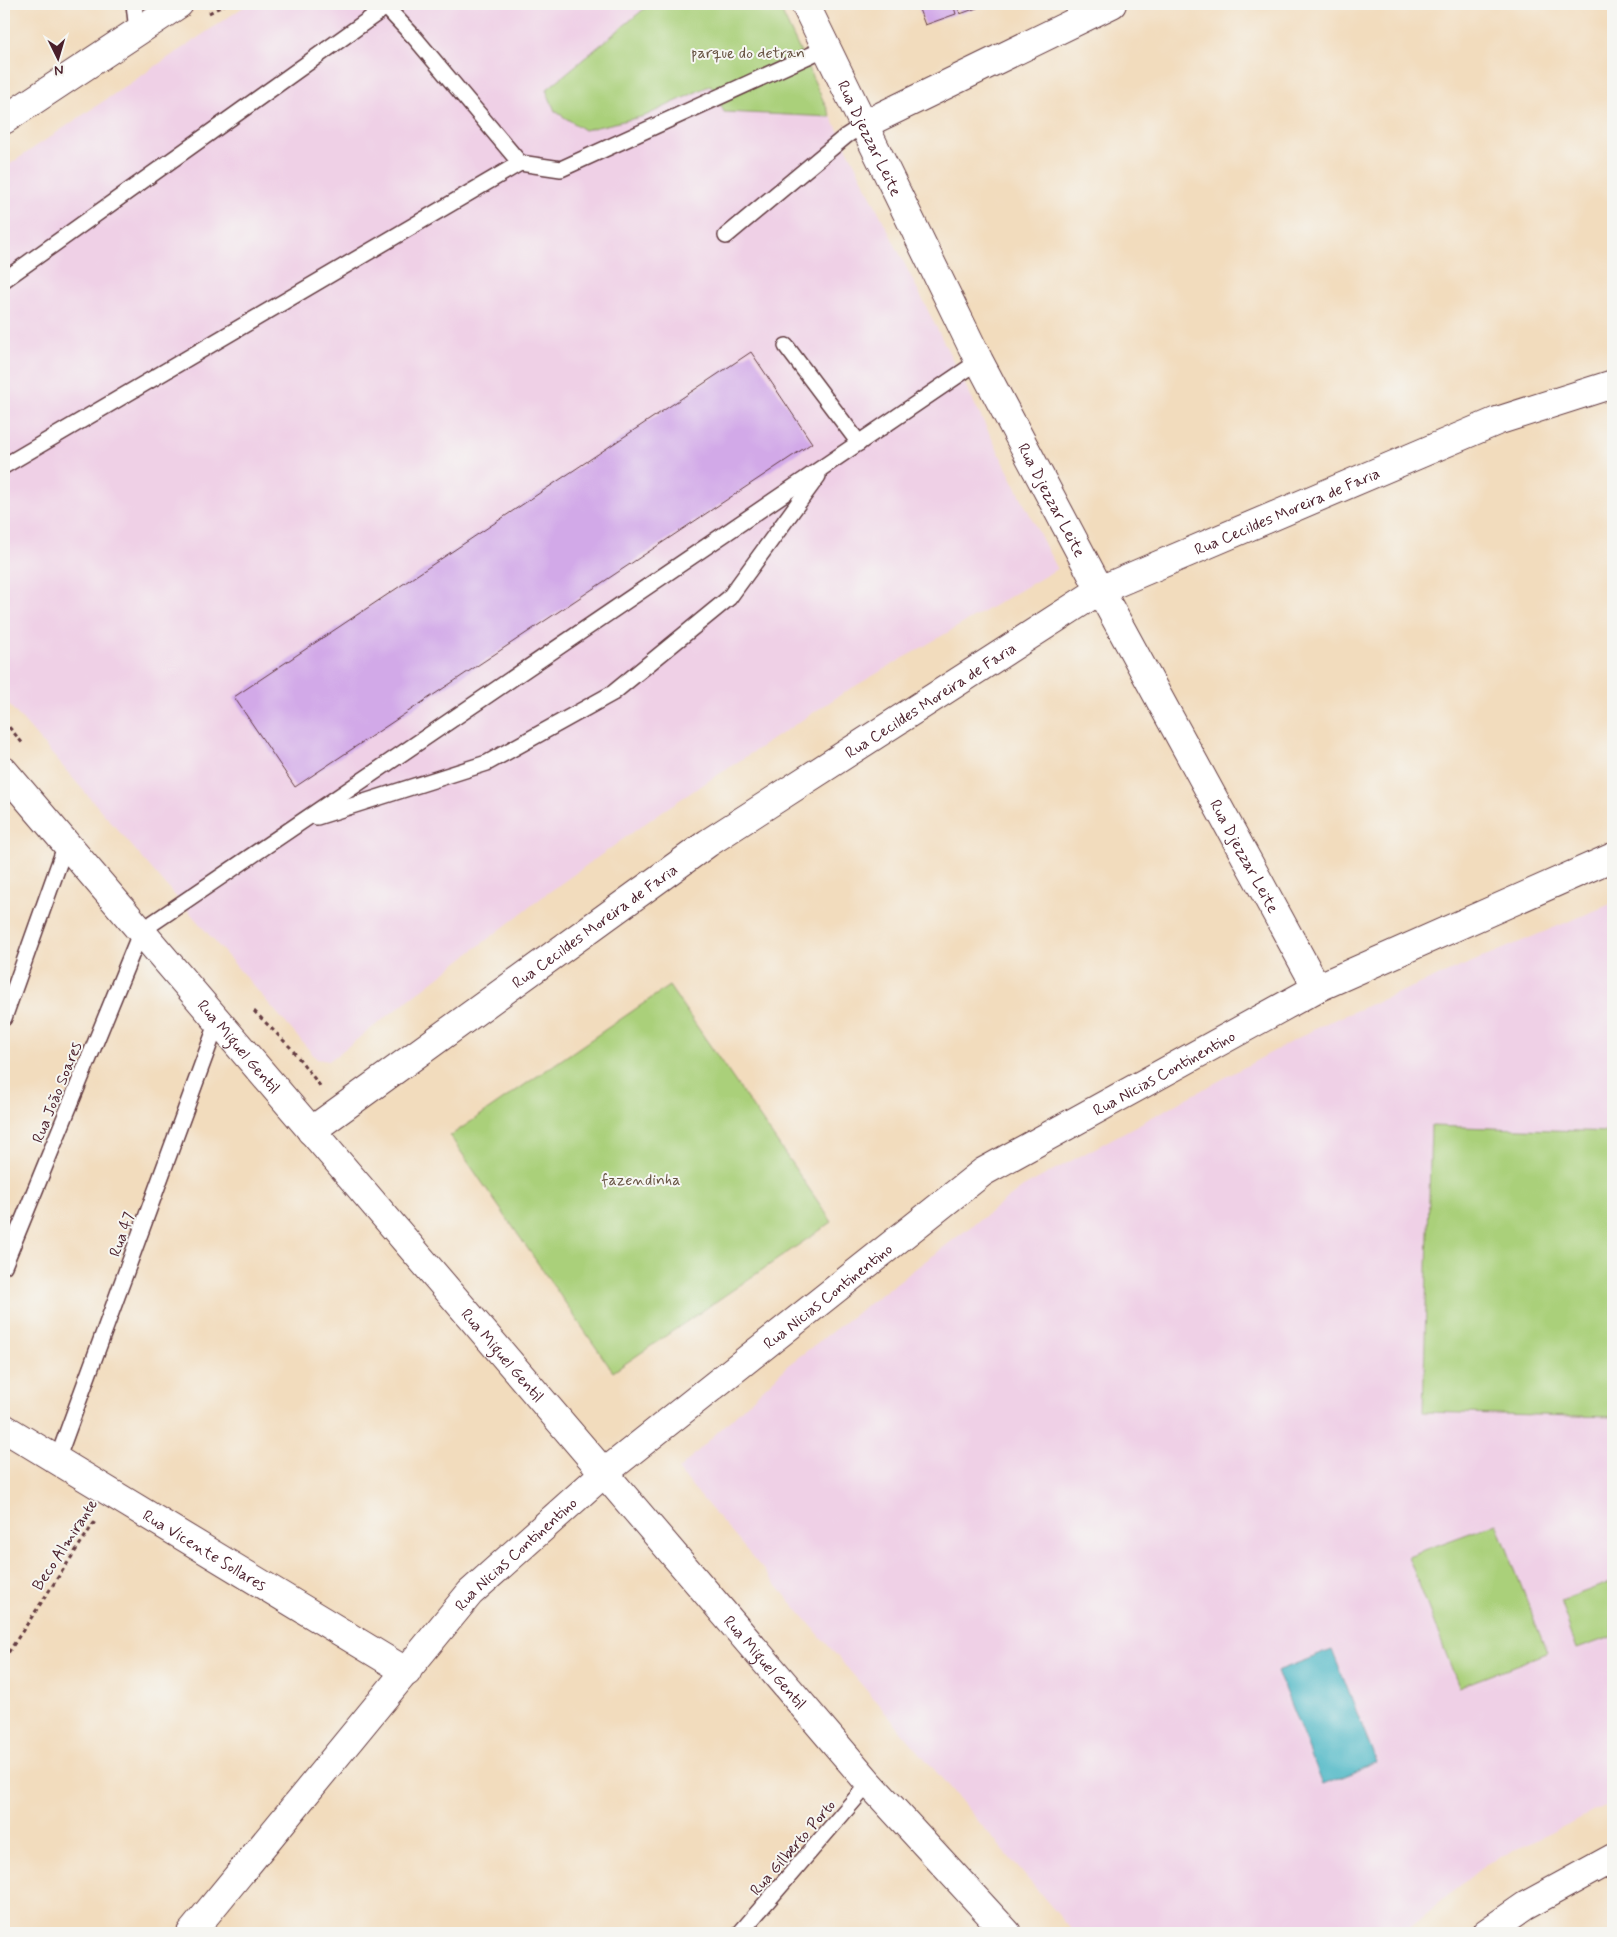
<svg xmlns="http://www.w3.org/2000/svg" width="1617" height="1937" viewBox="0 0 1617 1937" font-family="Mynerve,sans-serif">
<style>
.built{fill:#efd0e6}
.green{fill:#aad07a;stroke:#7a7852}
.water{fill:#49b6c5;stroke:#4a6a78}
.building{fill:#d2a9e8}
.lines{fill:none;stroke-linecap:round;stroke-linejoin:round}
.service-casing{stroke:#633b41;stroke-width:18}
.minor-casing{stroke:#633b41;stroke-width:30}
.path{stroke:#633b41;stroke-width:3;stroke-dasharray:4 4;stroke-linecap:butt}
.service{stroke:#fff;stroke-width:15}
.minor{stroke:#fff;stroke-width:28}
.labels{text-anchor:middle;stroke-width:4;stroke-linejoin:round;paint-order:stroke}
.park-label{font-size:16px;fill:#675443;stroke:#f6f6f2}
.street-label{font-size:16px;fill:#4a1f2b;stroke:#f6f6f2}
</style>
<rect width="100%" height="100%" fill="#f6f6f2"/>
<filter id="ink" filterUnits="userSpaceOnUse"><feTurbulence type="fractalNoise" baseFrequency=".02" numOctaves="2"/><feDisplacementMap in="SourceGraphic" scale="10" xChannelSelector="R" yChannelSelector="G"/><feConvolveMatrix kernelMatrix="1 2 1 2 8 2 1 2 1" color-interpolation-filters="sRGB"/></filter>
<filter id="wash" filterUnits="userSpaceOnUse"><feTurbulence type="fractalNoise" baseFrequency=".0096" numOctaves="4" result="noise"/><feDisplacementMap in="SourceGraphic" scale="20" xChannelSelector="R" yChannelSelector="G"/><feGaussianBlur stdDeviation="1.12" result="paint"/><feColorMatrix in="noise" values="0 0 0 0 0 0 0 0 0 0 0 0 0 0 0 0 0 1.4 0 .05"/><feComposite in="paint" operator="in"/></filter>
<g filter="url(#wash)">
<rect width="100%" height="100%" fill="#f2dcbd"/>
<g class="built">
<path d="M 248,4 L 775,4 L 1057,569 L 845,692 L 661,812 L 545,895 L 329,1061 L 317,1059 L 4,699 L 4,168 Z"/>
<path d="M 1613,903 L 1613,1802 L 1485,1865 L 1403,1933 L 1074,1933 L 678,1470 L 788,1365 L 1023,1187 L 1324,1024 Z"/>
</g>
<g class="green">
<path d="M 650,4 L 778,4 L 831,117 L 724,112 L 711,85 L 645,116 L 584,130 L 555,111 L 546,90 Z"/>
<path d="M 669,986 L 832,1222 L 613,1372 L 450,1136 Z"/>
<path d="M 1431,1126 L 1613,1132 L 1613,1417 L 1423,1412 Z"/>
<path d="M 1497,1523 L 1547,1653 L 1459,1687 L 1408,1556 Z"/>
<path d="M 1613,1581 L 1613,1636 L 1577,1649 L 1560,1601 Z"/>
</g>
<path class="water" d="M 1332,1650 L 1377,1763 L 1323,1785 L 1277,1671 Z"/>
<g id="blocks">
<g class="building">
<path d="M 917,4 L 953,4 L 956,14 L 925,25 Z"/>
<path d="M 957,4 L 988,4 L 960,14 Z"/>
<path d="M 751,352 L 812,443 L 295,787 L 234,697 Z"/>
</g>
</g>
</g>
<g filter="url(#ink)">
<use href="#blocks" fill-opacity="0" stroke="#633b41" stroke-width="1"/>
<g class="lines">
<defs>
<g id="service">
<path d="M 134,4 L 137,31"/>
<path d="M 726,236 L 846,136 L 863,125"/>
<path d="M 4,280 L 386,7 L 415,38 L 520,163"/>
<path d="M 786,346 L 859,443"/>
<path d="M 4,466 L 520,163 L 561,169 L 826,48"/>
<path d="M 317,817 L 487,763 L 613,693 L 729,598 L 818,476"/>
<path d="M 4,1018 L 66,844"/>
<path d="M 4,1266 L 141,931 L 979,361"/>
<path d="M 57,1460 L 218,1021"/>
<path d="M 740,1933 L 869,1783"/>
</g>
<g id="minor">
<path id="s1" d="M 805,4 L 979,361 L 1100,590 L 1317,988"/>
<path d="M 4,120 L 179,4"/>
<path d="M 863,125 L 1112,4"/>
<path id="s2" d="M 4,771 L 869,1783 L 1007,1933"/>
<path id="s3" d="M 311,1131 L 708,843 L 1100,590 L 1497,421 L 1613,384"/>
<path id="s4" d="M 4,1428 L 407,1672"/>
<path id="s5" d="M 191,1933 L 470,1593 L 604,1473 L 983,1172 L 1317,988 L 1613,857"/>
<path d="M 1486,1933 L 1525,1906 L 1613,1858"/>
</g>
</defs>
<use href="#service" class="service-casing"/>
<use href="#minor" class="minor-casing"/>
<g class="path">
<path d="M 209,13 L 226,4"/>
<path d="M 4,721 L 24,745"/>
<path d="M 254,1011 L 290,1047 L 321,1087"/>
<path d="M 4,1659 L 96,1520"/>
</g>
<use href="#service" class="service"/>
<use href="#minor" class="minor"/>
</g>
</g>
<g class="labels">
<g class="park-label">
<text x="748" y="58">parque do detran</text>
<text x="641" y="1185">fazendinha</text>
</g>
<g class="street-label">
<text dy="6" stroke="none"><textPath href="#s1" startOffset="149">Rua Djezzar Leite</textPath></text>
<text dy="6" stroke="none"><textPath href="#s1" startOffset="554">Rua Djezzar Leite</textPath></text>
<text dy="6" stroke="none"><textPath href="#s3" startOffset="1160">Rua Cecildes Moreira de Faria</textPath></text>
<text dy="6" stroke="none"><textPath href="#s3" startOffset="755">Rua Cecildes Moreira de Faria</textPath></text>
<text dy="6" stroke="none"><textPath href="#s1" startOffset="959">Rua Djezzar Leite</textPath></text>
<text dy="6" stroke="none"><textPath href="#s3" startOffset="350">Rua Cecildes Moreira de Faria</textPath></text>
<text dy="6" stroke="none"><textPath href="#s2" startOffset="362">Rua Miguel Gentil</textPath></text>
<text dy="6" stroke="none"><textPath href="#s5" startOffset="1310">Rua Nicias Continentino</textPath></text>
<text transform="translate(56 1092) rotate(-68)" y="6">Rua João Soares</text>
<text transform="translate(121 1234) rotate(-70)" y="6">Rua 47</text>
<text dy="6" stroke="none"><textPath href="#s5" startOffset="905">Rua Nicias Continentino</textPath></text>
<text dy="6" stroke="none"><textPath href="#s2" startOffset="768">Rua Miguel Gentil</textPath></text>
<text transform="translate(64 1544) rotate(-57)" y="6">Beco Almirante</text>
<text dy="6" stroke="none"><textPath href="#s4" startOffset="235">Rua Vicente Sollares</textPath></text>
<text dy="6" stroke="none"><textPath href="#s5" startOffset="500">Rua Nicias Continentino</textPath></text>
<text dy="6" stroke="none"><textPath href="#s2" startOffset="1172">Rua Miguel Gentil</textPath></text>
<text transform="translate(792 1847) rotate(-49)" y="6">Rua Gilberto Porto</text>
</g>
</g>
<rect width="1617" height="1937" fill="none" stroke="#f6f6f2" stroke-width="20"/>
<g transform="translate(58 58) rotate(175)" stroke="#f6f6f2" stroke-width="4" paint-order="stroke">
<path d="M0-4L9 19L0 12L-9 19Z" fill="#4a1f2b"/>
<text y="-8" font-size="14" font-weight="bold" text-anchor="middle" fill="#4a1f2b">N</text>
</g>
</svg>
